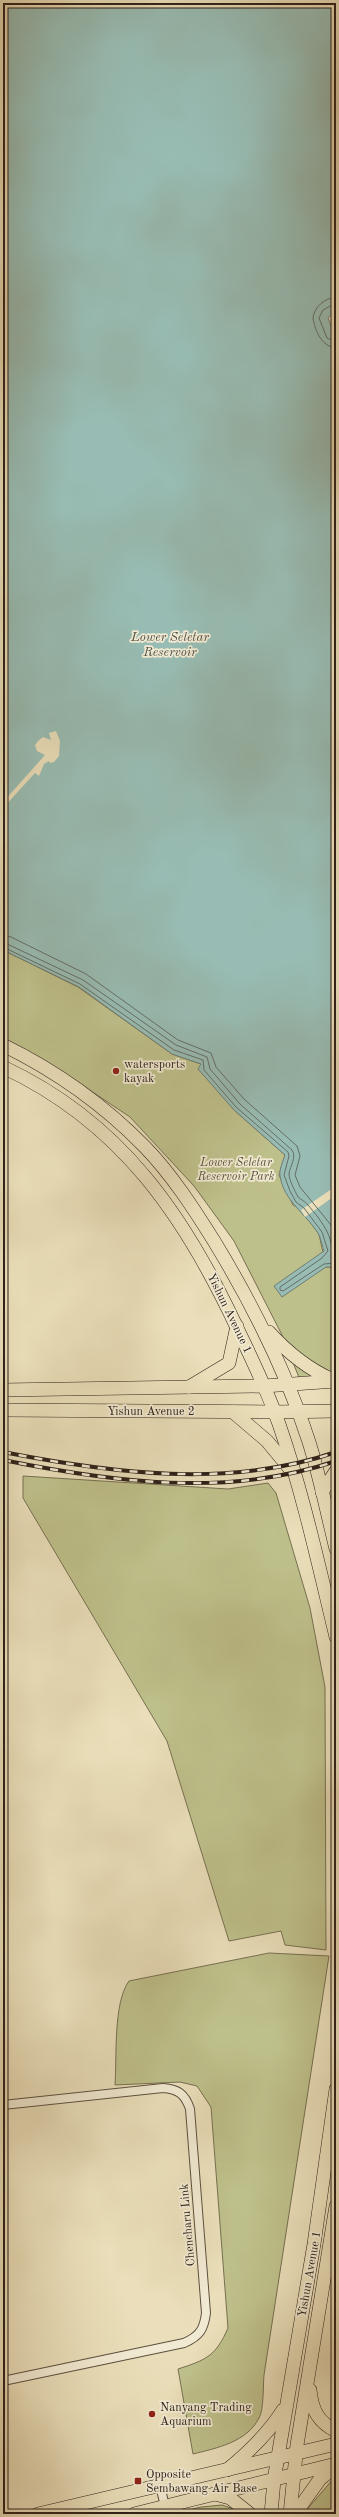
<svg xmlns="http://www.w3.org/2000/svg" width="339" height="2517" viewBox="0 0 339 2517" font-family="'Old Standard TT',serif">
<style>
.green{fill:#bec08b;stroke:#767052}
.water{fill:#98bcb3;stroke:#6e7e75}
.pier{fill:#eadfba}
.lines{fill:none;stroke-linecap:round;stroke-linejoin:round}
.shore{stroke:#636e66;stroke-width:1}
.street-casing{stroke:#5d5041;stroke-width:10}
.primary-casing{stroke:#2e2019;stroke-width:14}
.street{stroke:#f1ead2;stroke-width:8}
.primary{stroke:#eadfba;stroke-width:13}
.rail-casing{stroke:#2e2019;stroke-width:4}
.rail{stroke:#f1ead2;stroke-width:2.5;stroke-dasharray:8;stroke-linecap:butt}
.poi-dot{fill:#8f2418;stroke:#f1ead2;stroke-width:1.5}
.labels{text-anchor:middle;stroke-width:3.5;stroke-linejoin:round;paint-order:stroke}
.poi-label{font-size:12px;fill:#2e2019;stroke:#f1ead2;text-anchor:start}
.park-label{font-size:12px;font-style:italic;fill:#59503b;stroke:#f1ead2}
.street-label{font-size:12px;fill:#2e2019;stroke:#f1ead2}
.water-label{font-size:13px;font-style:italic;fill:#4e4f47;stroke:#f1ead2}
</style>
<rect width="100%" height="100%" fill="#eadfba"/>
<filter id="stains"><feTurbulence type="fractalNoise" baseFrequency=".005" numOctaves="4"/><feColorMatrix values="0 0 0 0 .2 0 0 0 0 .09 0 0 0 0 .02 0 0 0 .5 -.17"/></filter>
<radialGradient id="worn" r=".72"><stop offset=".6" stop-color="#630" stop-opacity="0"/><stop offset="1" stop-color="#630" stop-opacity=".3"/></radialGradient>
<g class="green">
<path d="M 3,950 L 78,987 L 172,1054 L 201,1064 L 234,1110 L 285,1155 L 279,1175 L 293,1205 L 301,1210 L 319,1234 L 326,1267 L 336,1267 L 336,1380 L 300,1380 L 282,1335 L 234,1241 L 194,1186 L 130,1117 L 73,1079 L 3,1041 Z"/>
<path d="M 23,1476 L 228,1489 L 268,1483 L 276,1493 L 310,1608 L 325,1687 L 326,1950 L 285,1945 L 281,1931 L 229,1941 L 167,1741 L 23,1498 Z"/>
<path d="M 269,1953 L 329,1956 L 264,2375 C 263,2385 264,2410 259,2418 C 247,2442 217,2448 193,2454 L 178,2369 C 206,2360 216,2356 228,2328 L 211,2107 L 197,2086 L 180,2082 L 115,2085 C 117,2057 113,2003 129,1981 Z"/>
<path d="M 334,2478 L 336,2478 L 336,2514 L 303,2514 Z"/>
<path d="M 222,2505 L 237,2510 L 240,2514 L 171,2514 L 201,2507 Z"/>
</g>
<path class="water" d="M 3,3 L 336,3 L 336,311 L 328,318 L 336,337 L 336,1267 L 326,1267 L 282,1297 L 274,1286 L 324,1251 C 322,1245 321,1238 318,1233 C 305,1213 284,1201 280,1176 C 279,1170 283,1161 285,1155 L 234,1110 L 198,1069 L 201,1064 L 172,1054 L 79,987 L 3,950 Z"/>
<g class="pier">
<path d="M 56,731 L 60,741 L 59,756 L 54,762 L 50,763 L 49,761 L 44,764 L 39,776 L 35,773 L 3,808 L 3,802 L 45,755 L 37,751 L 35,745 L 38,741 L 43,737 L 51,740 L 49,733 Z"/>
<path d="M 336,1186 L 336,1195 L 305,1217 L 301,1210 Z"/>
</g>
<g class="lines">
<g class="shore">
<path d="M 336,297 C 325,298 314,307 313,318 C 315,331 322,347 336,348"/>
<path d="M 336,303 L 323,310 L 319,318 L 327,338 L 336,342"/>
<path d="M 3,935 L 11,937 L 86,974 L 178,1040 L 211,1053 L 216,1067 L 244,1099 L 297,1146 L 300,1156 L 295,1175 L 300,1187 L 331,1225 L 336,1239"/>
<path d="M 3,942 L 83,980 L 176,1045 L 207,1057 L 210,1069 L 240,1104 L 292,1150 C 297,1158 290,1165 289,1174 C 289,1180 295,1191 298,1197 C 301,1200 305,1201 308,1205 C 319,1218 336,1238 331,1257 L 336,1258"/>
<path d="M 3,947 L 80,984 L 174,1050 L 203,1060 L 204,1070 L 236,1107 L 288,1152 L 289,1156 L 284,1175 L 290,1191 L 296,1202 L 304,1208 L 322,1232 L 328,1251 L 322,1258 L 280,1287 L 280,1290 L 283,1291 L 324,1264 L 336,1263"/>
</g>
<defs>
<g id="street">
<path d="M 3,2105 L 163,2088 C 178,2089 185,2094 190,2109 L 206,2313 C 204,2329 200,2336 184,2343 L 3,2381"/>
<path d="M 160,2486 L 167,2514"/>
</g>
<g id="primary">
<path d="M 3,1045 C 56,1071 104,1105 145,1147 C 172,1175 194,1209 214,1241 C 253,1305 286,1371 309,1442 C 320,1477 327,1513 336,1549"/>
<path d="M 3,1067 C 121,1122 185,1216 238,1330 C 253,1361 268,1392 279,1424 C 303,1493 319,1567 336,1637"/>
<path d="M 269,1332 C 288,1353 308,1369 333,1380"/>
<path d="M 189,1387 L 229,1363 L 237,1326"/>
<path d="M 3,1390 L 264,1386 L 336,1381"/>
<path d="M 3,1410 L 275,1412 L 336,1411"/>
<path d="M 233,1412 L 267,1441 L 291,1470"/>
<path d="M 322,1492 L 336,1471"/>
<path d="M 310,2390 C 312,2410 318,2422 336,2431"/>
<path d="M 227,2470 C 249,2452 268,2434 283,2410"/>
<path d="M 215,2494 L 230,2498 L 250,2514"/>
<path d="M 38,2514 L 336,2444"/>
<path d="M 134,2514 L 336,2464"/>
<path d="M 271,2514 L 274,2480 L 314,2244 L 336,2089"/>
<path d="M 290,2514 L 297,2445 L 336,2206"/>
<path d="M 295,2514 L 320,2479 L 336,2466"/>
</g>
</defs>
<use href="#street" class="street-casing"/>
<use href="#primary" class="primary-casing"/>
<use href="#street" class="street"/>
<use href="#primary" class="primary"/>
<defs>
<g id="rail">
<path d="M 3,1452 C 111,1473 229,1489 336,1452"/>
<path d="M 3,1460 C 112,1482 228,1498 336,1461"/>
</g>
</defs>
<use href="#rail" class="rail-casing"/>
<use href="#rail" class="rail"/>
</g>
<g class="poi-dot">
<circle cx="116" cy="1071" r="4"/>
<circle cx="152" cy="2414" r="4"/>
<rect x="134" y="2477" width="8" height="8" rx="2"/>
</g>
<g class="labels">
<g class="poi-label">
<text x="124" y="1068">watersports<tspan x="124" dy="14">kayak</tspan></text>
<text x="160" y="2411">Nanyang Trading<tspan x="160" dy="14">Aquarium</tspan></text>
<text x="146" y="2478">Opposite<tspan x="146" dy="14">Sembawang Air Base</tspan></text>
</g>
<g class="park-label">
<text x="236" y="1166">Lower Seletar<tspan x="236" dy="14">Reservoir Park</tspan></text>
</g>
<g class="street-label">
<text transform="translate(230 1313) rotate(64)" y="4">Yishun Avenue 1</text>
<text x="151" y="1415">Yishun Avenue 2</text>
<text transform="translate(187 2225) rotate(-95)" y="4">Chencharu Link</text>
<text transform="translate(309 2274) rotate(-80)" y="4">Yishun Avenue 1</text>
</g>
<g class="water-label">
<text x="170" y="641">Lower Seletar<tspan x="170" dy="15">Reservoir</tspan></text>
</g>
</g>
<rect width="339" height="2517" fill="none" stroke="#eadfba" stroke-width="16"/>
<rect x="4" y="4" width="331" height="2509" fill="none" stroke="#2e2019" stroke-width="2"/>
<rect x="8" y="8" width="323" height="2501" fill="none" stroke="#2e2019"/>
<rect width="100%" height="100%" filter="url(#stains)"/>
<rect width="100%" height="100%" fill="url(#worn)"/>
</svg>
